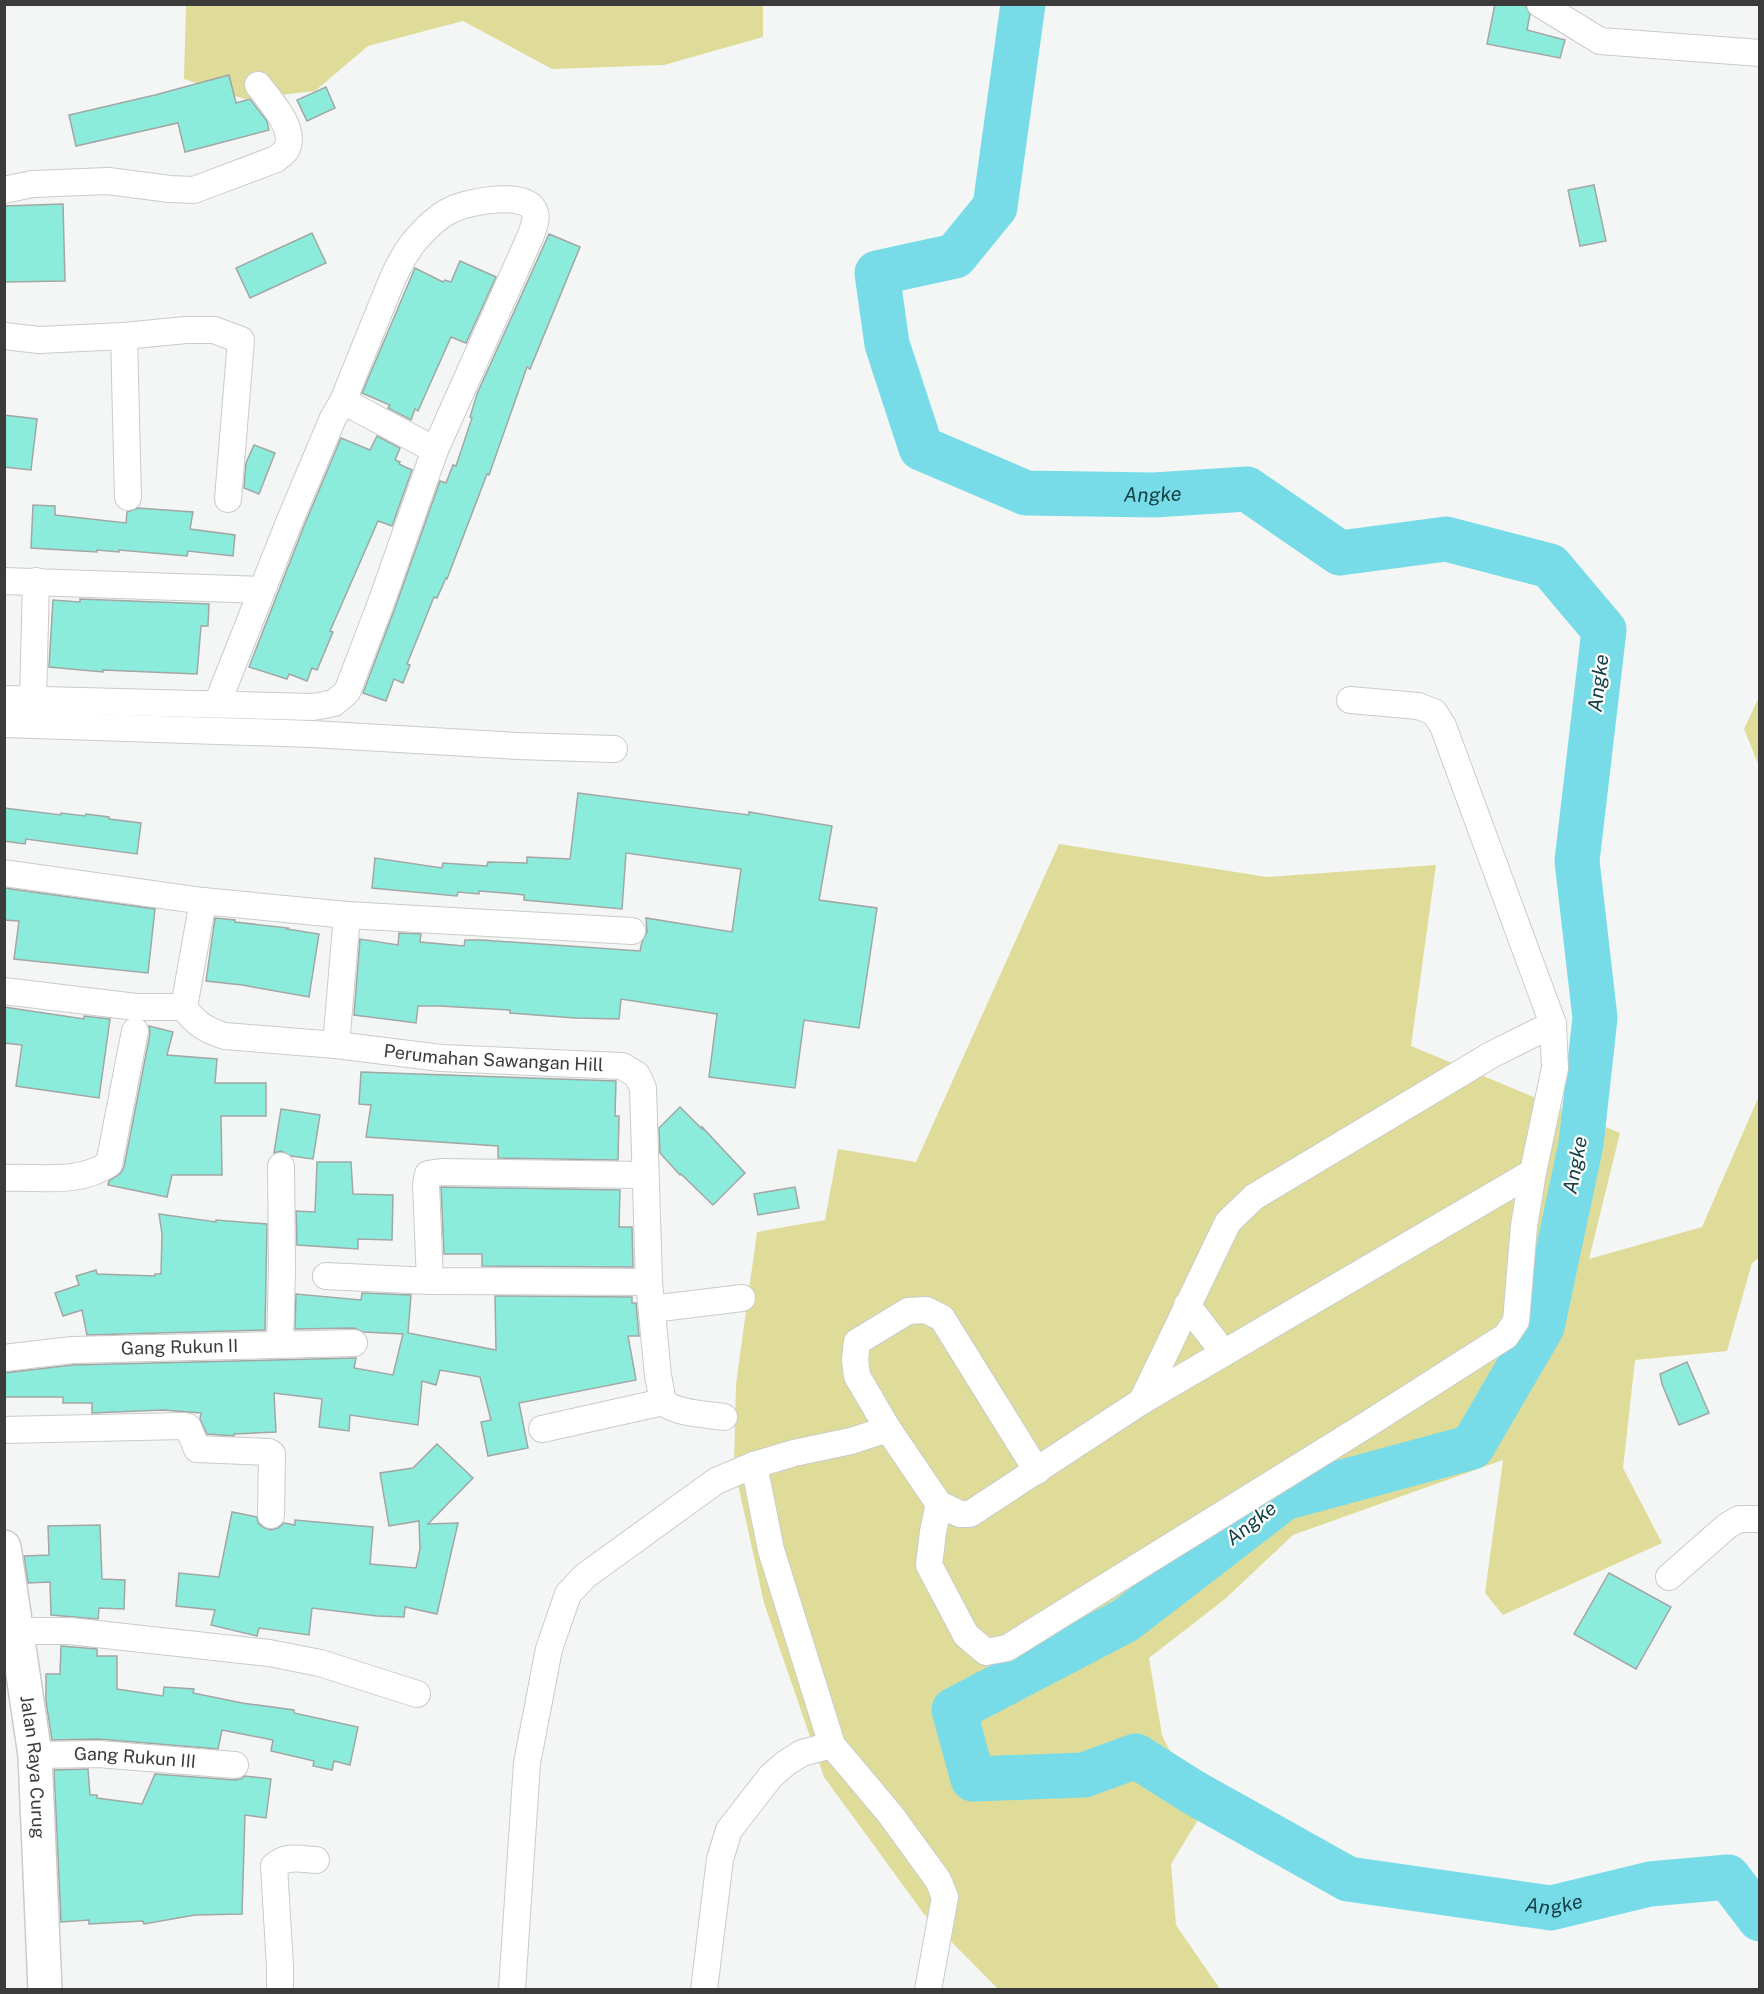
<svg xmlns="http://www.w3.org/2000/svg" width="1764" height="1994" viewBox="0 0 1764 1994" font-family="'Public Sans',sans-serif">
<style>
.green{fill:#dfdc9a}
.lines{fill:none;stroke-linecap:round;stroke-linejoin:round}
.river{stroke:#78dce8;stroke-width:45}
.building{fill:#8cecdb;stroke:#a2a6a5;stroke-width:1.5}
.street-casing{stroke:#c9ccca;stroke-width:28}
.secondary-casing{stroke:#c9ccca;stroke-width:36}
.street{stroke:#fff;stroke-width:26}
.secondary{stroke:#fff;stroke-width:33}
.labels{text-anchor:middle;stroke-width:4.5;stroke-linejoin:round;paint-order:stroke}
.street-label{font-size:18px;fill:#3a3b3a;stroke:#fff}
.water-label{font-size:20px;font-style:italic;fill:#124147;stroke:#fff}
</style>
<rect width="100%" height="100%" fill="#f3f6f4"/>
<g class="green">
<path d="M 186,5 L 763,5 L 763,37 L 664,65 L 552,69 L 463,21 L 368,46 L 315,91 L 245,99 L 184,79 Z"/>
<path d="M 1759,697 L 1759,766 L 1744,729 Z"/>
<path d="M 1059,844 L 1267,877 L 1436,865 L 1411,1046 L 1620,1133 L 1589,1259 L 1702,1227 L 1759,1096 L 1759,1258 L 1752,1263 L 1727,1351 L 1635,1360 L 1623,1468 L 1662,1543 L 1503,1615 L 1485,1593 L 1503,1460 L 1293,1535 L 1225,1599 L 1149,1658 L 1162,1735 L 1201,1815 L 1171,1864 L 1176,1925 L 1220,1989 L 998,1989 L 924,1914 L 824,1777 L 764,1603 L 734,1466 L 736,1384 L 757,1232 L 825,1220 L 838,1149 L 916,1162 Z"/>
</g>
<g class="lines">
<path class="river" id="s1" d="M 1023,4 L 995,207 L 955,256 L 877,273 L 887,344 L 921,448 L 1026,493 L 1154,495 L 1247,489 L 1340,553 L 1446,539 L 1550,566 L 1604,630 L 1577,861 L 1595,1018 L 1581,1144 L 1542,1327 L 1472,1447 L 1284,1498 L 1126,1620 L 954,1710 L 973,1779 L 1084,1775 L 1136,1756 L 1191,1791 L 1348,1879 L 1551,1908 L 1650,1884 L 1728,1877 L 1760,1919"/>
</g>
<g class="building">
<path d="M 1495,4 L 1525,4 L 1530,14 L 1527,30 L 1565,40 L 1560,58 L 1487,44 Z"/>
<path d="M 229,75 L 236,103 L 250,99 L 267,121 L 269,130 L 185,152 L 178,123 L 76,146 L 69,115 L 155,95 Z"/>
<path d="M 326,87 L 335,108 L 307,121 L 297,100 Z"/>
<path d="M 1594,185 L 1606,241 L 1580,246 L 1568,190 Z"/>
<path d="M 63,204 L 65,281 L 4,282 L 4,206 Z"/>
<path d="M 312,233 L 326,263 L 250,298 L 236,268 Z"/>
<path d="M 549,234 L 580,247 L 530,369 L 527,367 L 489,475 L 487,474 L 447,579 L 446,578 L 437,598 L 434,597 L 407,664 L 410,665 L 403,683 L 394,679 L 386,701 L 363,693 L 395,608 L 440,481 L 446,483 L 453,465 L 456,466 L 472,418 L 470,417 L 477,394 Z"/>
<path d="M 460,261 L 496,277 L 466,343 L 451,337 L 418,411 L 415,409 L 411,420 L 388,408 L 390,405 L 362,393 L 415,268 L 443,282 L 445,280 L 451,282 Z"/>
<path d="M 4,415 L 37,419 L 31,470 L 4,467 Z"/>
<path d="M 377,436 L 400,448 L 395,460 L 400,462 L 399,464 L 412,470 L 392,526 L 378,521 L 330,631 L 333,632 L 317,670 L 312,668 L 307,681 L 289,674 L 287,679 L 249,667 L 304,526 L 341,438 L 370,450 Z"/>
<path d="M 254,445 L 275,453 L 259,494 L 244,488 L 246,463 Z"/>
<path d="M 33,505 L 55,506 L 55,515 L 126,523 L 127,512 L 138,508 L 193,512 L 190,529 L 235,535 L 233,556 L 188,551 L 187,556 L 119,550 L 119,552 L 97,550 L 97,552 L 31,548 Z"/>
<path d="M 80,599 L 209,604 L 208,626 L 201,626 L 197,674 L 103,670 L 103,672 L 49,667 L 53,600 L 80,602 Z"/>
<path d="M 578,793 L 749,815 L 749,812 L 832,826 L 819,900 L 877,908 L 859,1028 L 804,1020 L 795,1088 L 709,1077 L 717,1014 L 621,999 L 619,1019 L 575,1018 L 510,1013 L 510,1010 L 439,1006 L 418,1006 L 416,1023 L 354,1015 L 360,939 L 398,945 L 399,933 L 421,934 L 420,942 L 464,946 L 465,940 L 481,940 L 640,951 L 642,942 L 647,932 L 646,918 L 732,932 L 741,869 L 626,853 L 622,909 L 524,900 L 524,895 L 505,893 L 479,891 L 479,894 L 458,892 L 457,896 L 372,888 L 375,858 L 442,868 L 443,863 L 487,866 L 488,862 L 527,863 L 527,857 L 570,859 Z"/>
<path d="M 4,808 L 61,815 L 61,813 L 85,816 L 86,814 L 109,817 L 109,819 L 141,823 L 137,854 L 26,839 L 25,844 L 4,841 Z"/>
<path d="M 4,888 L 155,909 L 148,973 L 14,959 L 19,921 L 4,920 Z"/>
<path d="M 215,918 L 235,920 L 235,922 L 288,928 L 287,929 L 319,934 L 309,997 L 242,985 L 206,981 Z"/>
<path d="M 4,1007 L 84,1019 L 84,1016 L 110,1019 L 99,1098 L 16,1086 L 22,1045 L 4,1043 Z"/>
<path d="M 149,1026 L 173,1032 L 167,1055 L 217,1059 L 215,1083 L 266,1083 L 266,1116 L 221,1116 L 222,1175 L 172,1175 L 167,1197 L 108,1185 L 109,1181 L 121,1173 L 124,1167 L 150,1034 Z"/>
<path d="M 361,1072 L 616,1081 L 615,1116 L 619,1116 L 618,1160 L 498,1158 L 498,1146 L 366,1137 L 371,1105 L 359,1104 Z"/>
<path d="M 680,1107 L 702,1129 L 702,1127 L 745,1173 L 713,1205 L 681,1174 L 680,1175 L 660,1153 L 659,1128 Z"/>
<path d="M 281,1109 L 320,1115 L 313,1159 L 291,1156 L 281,1151 L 274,1153 Z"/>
<path d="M 317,1162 L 351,1162 L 353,1194 L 393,1195 L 392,1240 L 358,1239 L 358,1249 L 297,1245 L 296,1211 L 315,1212 Z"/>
<path d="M 441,1187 L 620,1190 L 619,1227 L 632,1227 L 633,1267 L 482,1266 L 482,1254 L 444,1254 Z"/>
<path d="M 795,1187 L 799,1208 L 758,1215 L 754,1194 Z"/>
<path d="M 159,1214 L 216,1222 L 216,1220 L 267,1224 L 265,1330 L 87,1335 L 82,1310 L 63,1316 L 55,1293 L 79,1285 L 76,1276 L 96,1270 L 97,1274 L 155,1276 L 155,1274 L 161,1274 L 162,1234 Z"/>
<path d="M 362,1293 L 411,1295 L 408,1333 L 496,1350 L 495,1296 L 632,1297 L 632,1303 L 636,1303 L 639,1336 L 628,1336 L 636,1380 L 519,1403 L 528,1448 L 488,1456 L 481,1422 L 491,1420 L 480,1377 L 440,1370 L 436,1385 L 422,1381 L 418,1425 L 350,1415 L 349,1431 L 319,1427 L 322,1399 L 274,1393 L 276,1432 L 234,1434 L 234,1436 L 207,1434 L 200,1419 L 201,1413 L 163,1410 L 92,1413 L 92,1403 L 63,1403 L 63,1397 L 4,1397 L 4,1373 L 73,1365 L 356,1358 L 354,1368 L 393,1375 L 403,1334 L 363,1332 L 354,1328 L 295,1329 L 296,1294 L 361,1300 Z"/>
<path d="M 1687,1362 L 1709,1413 L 1679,1425 L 1662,1384 L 1660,1374 Z"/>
<path d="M 437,1444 L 473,1478 L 428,1524 L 458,1523 L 437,1614 L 405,1607 L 404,1617 L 377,1616 L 312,1608 L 309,1635 L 259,1628 L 257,1636 L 211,1625 L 215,1610 L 176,1606 L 179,1573 L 219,1577 L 232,1512 L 257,1517 L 258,1523 L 263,1527 L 270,1530 L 278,1528 L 284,1523 L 295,1525 L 295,1520 L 373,1527 L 370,1564 L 416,1568 L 420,1549 L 419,1521 L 389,1526 L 380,1473 L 413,1468 Z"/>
<path d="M 100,1525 L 102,1579 L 125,1580 L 124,1609 L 99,1608 L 98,1619 L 51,1615 L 50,1582 L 28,1583 L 24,1556 L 49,1555 L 48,1526 Z"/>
<path d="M 1609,1573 L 1671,1607 L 1636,1669 L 1574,1634 Z"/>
<path d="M 61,1646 L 97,1649 L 97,1656 L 117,1656 L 117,1689 L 163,1696 L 164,1687 L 194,1689 L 193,1693 L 242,1703 L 294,1710 L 294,1713 L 358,1727 L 350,1765 L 334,1761 L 332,1770 L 313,1766 L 314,1761 L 271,1751 L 273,1740 L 222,1730 L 218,1749 L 99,1739 L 52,1740 L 46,1701 L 46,1674 L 60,1674 Z"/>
<path d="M 88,1769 L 90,1795 L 97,1795 L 97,1798 L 142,1804 L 155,1774 L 234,1780 L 241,1779 L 245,1776 L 271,1779 L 266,1818 L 245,1815 L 242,1914 L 195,1915 L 144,1924 L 143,1921 L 89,1924 L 89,1920 L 61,1922 L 54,1770 Z"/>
</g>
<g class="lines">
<defs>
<g id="street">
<path d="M 1540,4 L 1600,41 L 1760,53"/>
<path d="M 4,190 L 32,184 L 108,181 L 170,189 L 194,190 L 276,159 C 279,156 284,154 286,150 C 298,130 269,99 258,85"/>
<path d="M 4,336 L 39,340 L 124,336 L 186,330 L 214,330 L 241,340 L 228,499"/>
<path d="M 124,336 L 128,497"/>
<path d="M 343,401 L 435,450"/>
<path d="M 4,581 L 262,590"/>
<path d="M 4,699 L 313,707 L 334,703 L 347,692 L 381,603 L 435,450 L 531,235 C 533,228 537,221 535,213 C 528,189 467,202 451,210 C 436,217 423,231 413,243 C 397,264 389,288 379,312 C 367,342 355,372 343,401 L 333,418 L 290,520 L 217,704"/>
<path d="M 33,699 L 36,581"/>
<path d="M 1350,700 L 1418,706 L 1434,712 L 1443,726 L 1553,1024"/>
<path d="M 4,724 L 312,734 L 518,746 L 614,749"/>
<path d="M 4,873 L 203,901 L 347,915 L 632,931"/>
<path id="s2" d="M 4,991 L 136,1007 L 184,1007 C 194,1023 207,1031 225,1036 L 336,1045 L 441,1058 L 622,1066 L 637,1075 L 643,1088 L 649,1282 L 658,1375 L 663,1402 C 678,1414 705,1414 724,1417"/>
<path d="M 184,1007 L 203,901"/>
<path d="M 336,1045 L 347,915"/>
<path d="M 4,1178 C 42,1176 76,1185 109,1164 L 135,1031"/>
<path d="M 326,1276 L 430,1281 L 649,1282"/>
<path d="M 430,1281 L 426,1185 L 428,1174 L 441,1172 L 644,1175"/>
<path d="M 1187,1305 L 1224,1353"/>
<path d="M 652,1309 L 742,1298"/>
<path d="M 280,1344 L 282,1268 L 281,1166"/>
<path id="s3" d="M 4,1358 L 72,1350 L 354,1343"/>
<path d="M 542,1429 L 663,1402"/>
<path d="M 888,1429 L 857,1376 L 855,1360 L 857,1342 L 908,1311 L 926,1310 L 942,1318 L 1037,1471"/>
<path d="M 4,1430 L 184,1426 L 188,1427 L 197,1449 L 269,1452 L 272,1454 L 271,1515"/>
<path d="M 754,1465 L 771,1550 L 832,1745 L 890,1814 L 938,1880 L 945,1897 L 928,1990"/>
<path d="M 939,1504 L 933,1532 L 929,1565 L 966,1635 L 986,1652 L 1007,1648 L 1368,1424 L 1506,1336 L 1516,1321 L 1524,1226 L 1533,1172 L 1555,1068 L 1553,1024 L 1491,1055 L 1254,1197 L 1228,1222 L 1142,1401"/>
<path d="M 1669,1577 L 1727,1526 L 1739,1519 L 1760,1519"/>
<path d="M 18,1631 L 70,1631 L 269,1653 L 320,1663 L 417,1694"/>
<path id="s4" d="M 35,1755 L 98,1754 L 235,1765"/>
<path d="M 280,1990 L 280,1967 L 274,1866 C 286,1855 301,1859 316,1860"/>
<path d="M 512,1990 L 527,1763 L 549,1649 L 568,1594 L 585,1576 L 716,1481 L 754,1465 L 794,1453 L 851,1441 L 888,1429 L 939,1504 L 960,1514 L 970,1514 L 1142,1401 L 1533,1172"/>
<path d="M 704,1990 L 720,1859 L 729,1830 L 771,1776 L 786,1763 L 802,1753 L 832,1745"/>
</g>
<g id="secondary">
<path id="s5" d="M 4,1547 L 35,1755 L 45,1990"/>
</g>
</defs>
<use href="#street" class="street-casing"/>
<use href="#secondary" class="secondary-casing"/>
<use href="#street" class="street"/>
<use href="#secondary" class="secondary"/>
</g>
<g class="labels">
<g class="street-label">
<text dy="6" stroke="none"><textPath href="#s2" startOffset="502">Perumahan Sawangan Hill</textPath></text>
<text dy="6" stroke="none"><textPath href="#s3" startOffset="176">Gang Rukun II</textPath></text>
<text dy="6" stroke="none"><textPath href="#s4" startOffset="100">Gang Rukun III</textPath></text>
<text dy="6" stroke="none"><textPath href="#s5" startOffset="222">Jalan Raya Curug</textPath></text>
</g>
<g class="water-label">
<text dy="7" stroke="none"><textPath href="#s1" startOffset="770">Angke</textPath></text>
<text transform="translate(1598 683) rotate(-83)" y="7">Angke</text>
<text transform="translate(1575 1165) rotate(-79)" y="7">Angke</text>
<text transform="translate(1251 1523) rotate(-38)" y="7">Angke</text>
<text dy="7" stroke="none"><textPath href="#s1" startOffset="3399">Angke</textPath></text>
</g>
</g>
<rect width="1764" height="1994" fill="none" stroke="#3a3b3a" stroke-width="12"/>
</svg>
